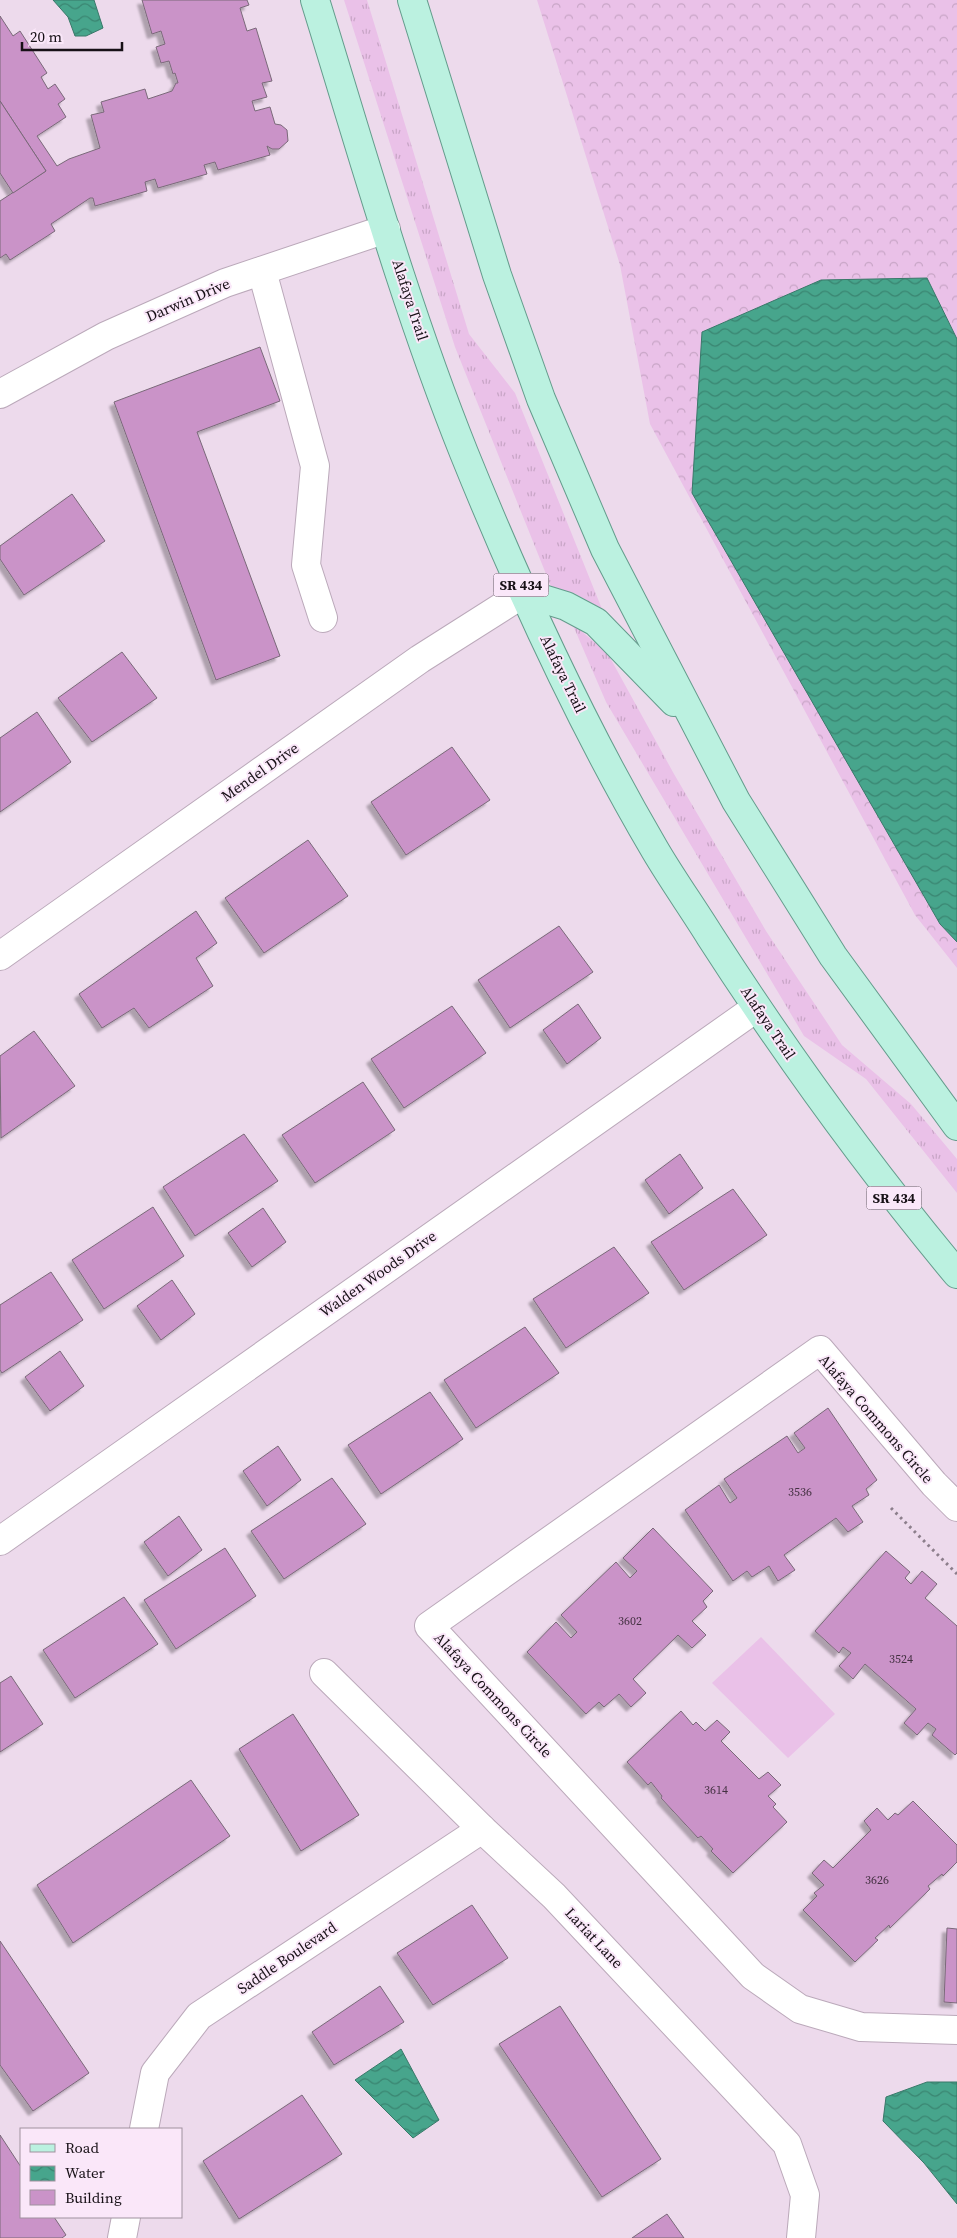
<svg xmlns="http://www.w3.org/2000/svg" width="957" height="2238" viewBox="0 0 957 2238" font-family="'Source Serif 4',serif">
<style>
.grass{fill:url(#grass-tufts)}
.forest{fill:url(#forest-crowns)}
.garden{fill:#eac1e8}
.water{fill:url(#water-waves);stroke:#397869}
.building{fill:#ca93c8;stroke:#7a6979;filter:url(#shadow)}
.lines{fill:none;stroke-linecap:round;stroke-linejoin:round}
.minor-casing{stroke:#bba9ba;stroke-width:30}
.major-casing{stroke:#649c8c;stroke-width:30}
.path{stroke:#8c7e8b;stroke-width:3;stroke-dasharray:2.5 4;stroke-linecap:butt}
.minor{stroke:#fff;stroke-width:28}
.major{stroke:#bbf1e0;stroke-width:28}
.labels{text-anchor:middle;stroke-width:4;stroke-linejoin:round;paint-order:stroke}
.number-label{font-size:12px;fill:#443142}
.shield{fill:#fae7f9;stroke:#5b505a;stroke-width:1}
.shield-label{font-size:14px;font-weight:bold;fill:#171016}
.street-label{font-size:15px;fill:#171016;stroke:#fae7f9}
</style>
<defs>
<pattern id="grass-tufts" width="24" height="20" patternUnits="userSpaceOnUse" patternTransform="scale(1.25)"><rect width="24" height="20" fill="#eac1e8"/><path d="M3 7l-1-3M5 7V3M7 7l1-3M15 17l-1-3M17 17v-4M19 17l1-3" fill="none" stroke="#c8a5c6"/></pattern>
<pattern id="forest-crowns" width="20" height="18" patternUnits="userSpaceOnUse" patternTransform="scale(1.25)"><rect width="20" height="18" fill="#eac1e8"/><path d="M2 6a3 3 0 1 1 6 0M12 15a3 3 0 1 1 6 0" fill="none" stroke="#c8a5c6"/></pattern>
<pattern id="water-waves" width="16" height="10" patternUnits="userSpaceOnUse" patternTransform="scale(1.25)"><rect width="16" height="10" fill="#47a58c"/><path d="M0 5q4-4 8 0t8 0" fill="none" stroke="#3a8571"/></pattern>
<filter id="shadow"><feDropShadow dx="-4.5" dy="4.5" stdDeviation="1" flood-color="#0004"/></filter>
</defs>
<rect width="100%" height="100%" fill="#eddaec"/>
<g class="grass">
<path d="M 344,0 L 367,0 L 469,334 L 515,393 L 602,609 L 574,593 L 552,589 L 455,347 Z"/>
<path d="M 572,623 L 608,654 L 674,774 L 766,931 L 842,1045 L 911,1104 L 957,1159 L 957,1193 L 866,1079 L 804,1036 L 606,702 Z"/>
</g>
<path class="forest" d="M 537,0 L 957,0 L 957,968 L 915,915 L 650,424 L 620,265 Z"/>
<path class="garden" d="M 761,1637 L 835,1714 L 788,1758 L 712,1683 Z"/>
<g class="water">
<path d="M 53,0 L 94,0 L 103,28 L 86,36 L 75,36 L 68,17 Z"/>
<path d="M 927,278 L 957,339 L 957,942 L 940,924 L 692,493 L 702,332 L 821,280 Z"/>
<path d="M 401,2049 L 439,2120 L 413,2138 L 355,2080 Z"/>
<path d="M 927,2082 L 957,2082 L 957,2204 L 924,2163 L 883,2121 L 886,2097 Z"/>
</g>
<g class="building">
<path d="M 142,0 L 247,0 L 249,5 L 240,8 L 247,31 L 256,28 L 272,81 L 262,83 L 267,97 L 252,101 L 255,111 L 270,107 L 275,124 L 281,125 L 287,130 L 288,141 L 279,149 L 272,149 L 267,146 L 270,155 L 218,170 L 215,162 L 204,165 L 207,174 L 158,188 L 155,179 L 145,182 L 147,191 L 95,206 L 93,198 L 90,198 L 51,224 L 55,231 L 10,260 L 6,254 L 0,258 L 0,201 L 46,171 L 0,101 L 0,16 L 13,36 L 20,31 L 47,73 L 41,77 L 48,89 L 55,84 L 65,99 L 58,104 L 66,117 L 37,136 L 57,166 L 69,159 L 100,148 L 91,115 L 104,112 L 101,102 L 145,89 L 148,99 L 172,91 L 176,83 L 178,83 L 175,73 L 173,74 L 169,61 L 161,63 L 156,47 L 165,44 L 161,31 L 152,34 Z"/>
<path d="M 0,101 L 46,171 L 13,193 L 0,173 Z"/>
<path d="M 260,347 L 280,401 L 197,432 L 280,656 L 216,680 L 114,402 Z"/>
<path d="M 72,494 L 105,541 L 24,595 L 0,559 L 0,546 Z"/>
<path d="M 122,652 L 157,698 L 92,742 L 58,698 Z"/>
<path d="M 37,712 L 71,762 L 0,812 L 0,738 Z"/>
<path d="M 452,747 L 490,800 L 406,855 L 371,802 Z"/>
<path d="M 308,840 L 348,896 L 264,953 L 225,898 Z"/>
<path d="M 196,911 L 217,943 L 196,958 L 213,986 L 149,1028 L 134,1008 L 102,1028 L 79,994 Z"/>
<path d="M 559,926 L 593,972 L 510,1028 L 478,980 Z"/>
<path d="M 578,1004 L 601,1038 L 567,1064 L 543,1030 Z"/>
<path d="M 452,1006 L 486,1053 L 404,1108 L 371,1059 Z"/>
<path d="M 34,1031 L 75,1086 L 1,1138 L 0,1056 Z"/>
<path d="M 363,1082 L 395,1130 L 315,1183 L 282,1135 Z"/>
<path d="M 244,1134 L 278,1181 L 195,1236 L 163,1187 Z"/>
<path d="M 680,1154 L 703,1188 L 669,1214 L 645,1180 Z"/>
<path d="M 733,1189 L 767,1235 L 684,1290 L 651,1242 Z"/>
<path d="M 153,1207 L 184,1256 L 104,1309 L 72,1260 Z"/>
<path d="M 263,1208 L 286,1242 L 252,1267 L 228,1233 Z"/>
<path d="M 614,1247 L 649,1293 L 566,1348 L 533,1299 Z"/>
<path d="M 51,1272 L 83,1320 L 2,1373 L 0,1370 L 0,1305 Z"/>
<path d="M 172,1280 L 195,1314 L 161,1340 L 137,1306 Z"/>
<path d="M 525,1327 L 559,1373 L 476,1428 L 444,1380 Z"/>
<path d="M 60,1351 L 84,1386 L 50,1411 L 25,1377 Z"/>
<path d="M 430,1392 L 463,1439 L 381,1494 L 348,1445 Z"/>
<path d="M 828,1408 L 877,1480 L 866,1489 L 869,1495 L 852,1506 L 863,1522 L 848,1532 L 836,1518 L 784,1555 L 795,1570 L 778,1581 L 769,1566 L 752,1577 L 747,1571 L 733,1581 L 685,1510 L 719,1485 L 730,1503 L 737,1498 L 724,1479 L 787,1436 L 798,1453 L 805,1448 L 794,1433 Z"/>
<path d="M 278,1446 L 301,1480 L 267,1506 L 243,1471 Z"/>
<path d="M 332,1478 L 366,1524 L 284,1579 L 251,1531 Z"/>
<path d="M 179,1516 L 202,1550 L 168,1576 L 144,1542 Z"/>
<path d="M 653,1528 L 713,1591 L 703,1601 L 707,1607 L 692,1621 L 706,1635 L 692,1648 L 678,1635 L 633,1679 L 646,1693 L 631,1707 L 619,1694 L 604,1707 L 599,1702 L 586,1714 L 527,1652 L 556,1622 L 571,1638 L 577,1632 L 561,1615 L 616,1562 L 630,1578 L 637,1571 L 623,1558 Z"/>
<path d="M 225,1548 L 256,1596 L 176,1649 L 144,1600 Z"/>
<path d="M 886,1551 L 910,1572 L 905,1578 L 911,1584 L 922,1571 L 937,1584 L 925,1598 L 957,1626 L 957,1753 L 955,1755 L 932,1735 L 936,1729 L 928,1723 L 917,1735 L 904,1723 L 916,1709 L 865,1664 L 853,1679 L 839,1666 L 851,1653 L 843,1647 L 839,1653 L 815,1631 Z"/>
<path d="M 124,1597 L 158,1644 L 75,1698 L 43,1650 Z"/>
<path d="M 11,1676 L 43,1724 L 0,1752 L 0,1683 Z"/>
<path d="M 681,1711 L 693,1725 L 696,1722 L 705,1731 L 717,1720 L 730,1732 L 721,1741 L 759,1779 L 768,1772 L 781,1785 L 768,1796 L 776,1804 L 773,1807 L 787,1822 L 733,1873 L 711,1851 L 713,1849 L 701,1836 L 698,1838 L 661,1798 L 662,1796 L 651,1782 L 648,1785 L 627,1762 Z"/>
<path d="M 293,1714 L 359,1815 L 301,1851 L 239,1749 Z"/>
<path d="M 191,1780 L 230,1836 L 73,1943 L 37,1885 Z"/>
<path d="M 913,1801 L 957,1845 L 957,1862 L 943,1876 L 942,1874 L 928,1886 L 930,1889 L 890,1928 L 889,1925 L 875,1938 L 878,1940 L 855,1962 L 803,1910 L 817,1896 L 814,1893 L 824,1885 L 812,1873 L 824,1860 L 833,1868 L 871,1830 L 864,1821 L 877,1808 L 888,1820 L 895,1813 L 898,1815 Z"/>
<path d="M 472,1905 L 508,1958 L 433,2005 L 397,1953 Z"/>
<path d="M 947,1928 L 957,1929 L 957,2003 L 944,2002 Z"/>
<path d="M 0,1941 L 89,2073 L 33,2111 L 0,2065 Z"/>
<path d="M 380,1986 L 404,2022 L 334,2065 L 312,2032 Z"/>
<path d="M 560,2006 L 661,2159 L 602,2197 L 499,2044 Z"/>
<path d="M 302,2095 L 342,2154 L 239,2219 L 203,2161 Z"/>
<path d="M 0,2135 L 21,2167 L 21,2217 L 54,2217 L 66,2235 L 62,2238 L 0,2238 Z"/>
<path d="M 667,2214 L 684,2238 L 632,2238 Z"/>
</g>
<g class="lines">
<defs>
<g id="minor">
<path d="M 262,271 L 315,466 L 306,565 L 323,618"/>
<path d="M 0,394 L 106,336 L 225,283 L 386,229"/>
<path d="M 0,956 L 420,659 L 524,593"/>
<path d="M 957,1507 L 934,1484 L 820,1350 L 429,1626 L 753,1976 L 800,2009 L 861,2027 L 957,2030"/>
<path d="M 0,1541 L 756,1008"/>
<path d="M 324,1673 L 482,1829 L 554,1896 L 787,2144 L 805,2195 L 801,2238"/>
<path d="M 144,2129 L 155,2073 L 199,2016 L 482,1829"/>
<path d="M 122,2238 L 126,2217"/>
</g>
<g id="major">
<path d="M 315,0 C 362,152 405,306 464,453 C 519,589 581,724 655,850 C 672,879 692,907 710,936 C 786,1054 867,1166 957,1274"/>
<path d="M 412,0 L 497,275 L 541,399 L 605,549 L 736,801 L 833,956 L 957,1126"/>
<path d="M 524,593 L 566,606 L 596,622 L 674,702"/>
</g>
</defs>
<use href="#minor" class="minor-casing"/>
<use href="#major" class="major-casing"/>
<path class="path" d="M 891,1508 L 957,1574"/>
<use href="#minor" class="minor"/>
<use href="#major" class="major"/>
</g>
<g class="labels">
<g class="number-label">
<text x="800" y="1496">3536</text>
<text x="630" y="1625">3602</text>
<text x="901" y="1663">3524</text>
<text x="716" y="1794">3614</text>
<text x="877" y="1884">3626</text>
</g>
<g class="shield">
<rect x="493.5" y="573.5" width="55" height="23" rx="4"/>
<rect x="866.5" y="1186.5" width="55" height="23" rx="4"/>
</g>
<g class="shield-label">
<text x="521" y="590">SR 434</text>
<text x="894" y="1203">SR 434</text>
</g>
<g class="street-label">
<text transform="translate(188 300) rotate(-23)" y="5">Darwin Drive</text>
<text transform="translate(410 300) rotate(72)" y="5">Alafaya Trail</text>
<text transform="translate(563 674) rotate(64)" y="5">Alafaya Trail</text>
<text transform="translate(260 772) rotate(-35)" y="5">Mendel Drive</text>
<text transform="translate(768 1023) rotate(56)" y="5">Alafaya Trail</text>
<text transform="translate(378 1274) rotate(-35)" y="5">Walden Woods Drive</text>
<text transform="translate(876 1419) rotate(49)" y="5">Alafaya Commons Circle</text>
<text transform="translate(493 1695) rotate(47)" y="5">Alafaya Commons Circle</text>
<text transform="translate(594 1938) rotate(47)" y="5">Lariat Lane</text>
<text transform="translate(287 1958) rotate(-34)" y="5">Saddle Boulevard</text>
</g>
</g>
<rect x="20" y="2128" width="162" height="90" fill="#fae7f9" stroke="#9f919e"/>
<rect x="30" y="2144" width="25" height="8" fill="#bbf1e0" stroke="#9f919e"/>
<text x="65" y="2153" font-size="15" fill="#171016">Road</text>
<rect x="30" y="2166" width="25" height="15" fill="url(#water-waves)" stroke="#9f919e"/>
<text x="65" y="2178" font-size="15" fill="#171016">Water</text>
<rect x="30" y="2190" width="25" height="15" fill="#ca93c8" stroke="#9f919e"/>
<text x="65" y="2203" font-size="15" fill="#171016">Building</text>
<path d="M22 42v8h100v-8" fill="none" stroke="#171016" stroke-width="2.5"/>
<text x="30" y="42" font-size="15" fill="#171016" stroke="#fae7f9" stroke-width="4" paint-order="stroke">20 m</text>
</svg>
